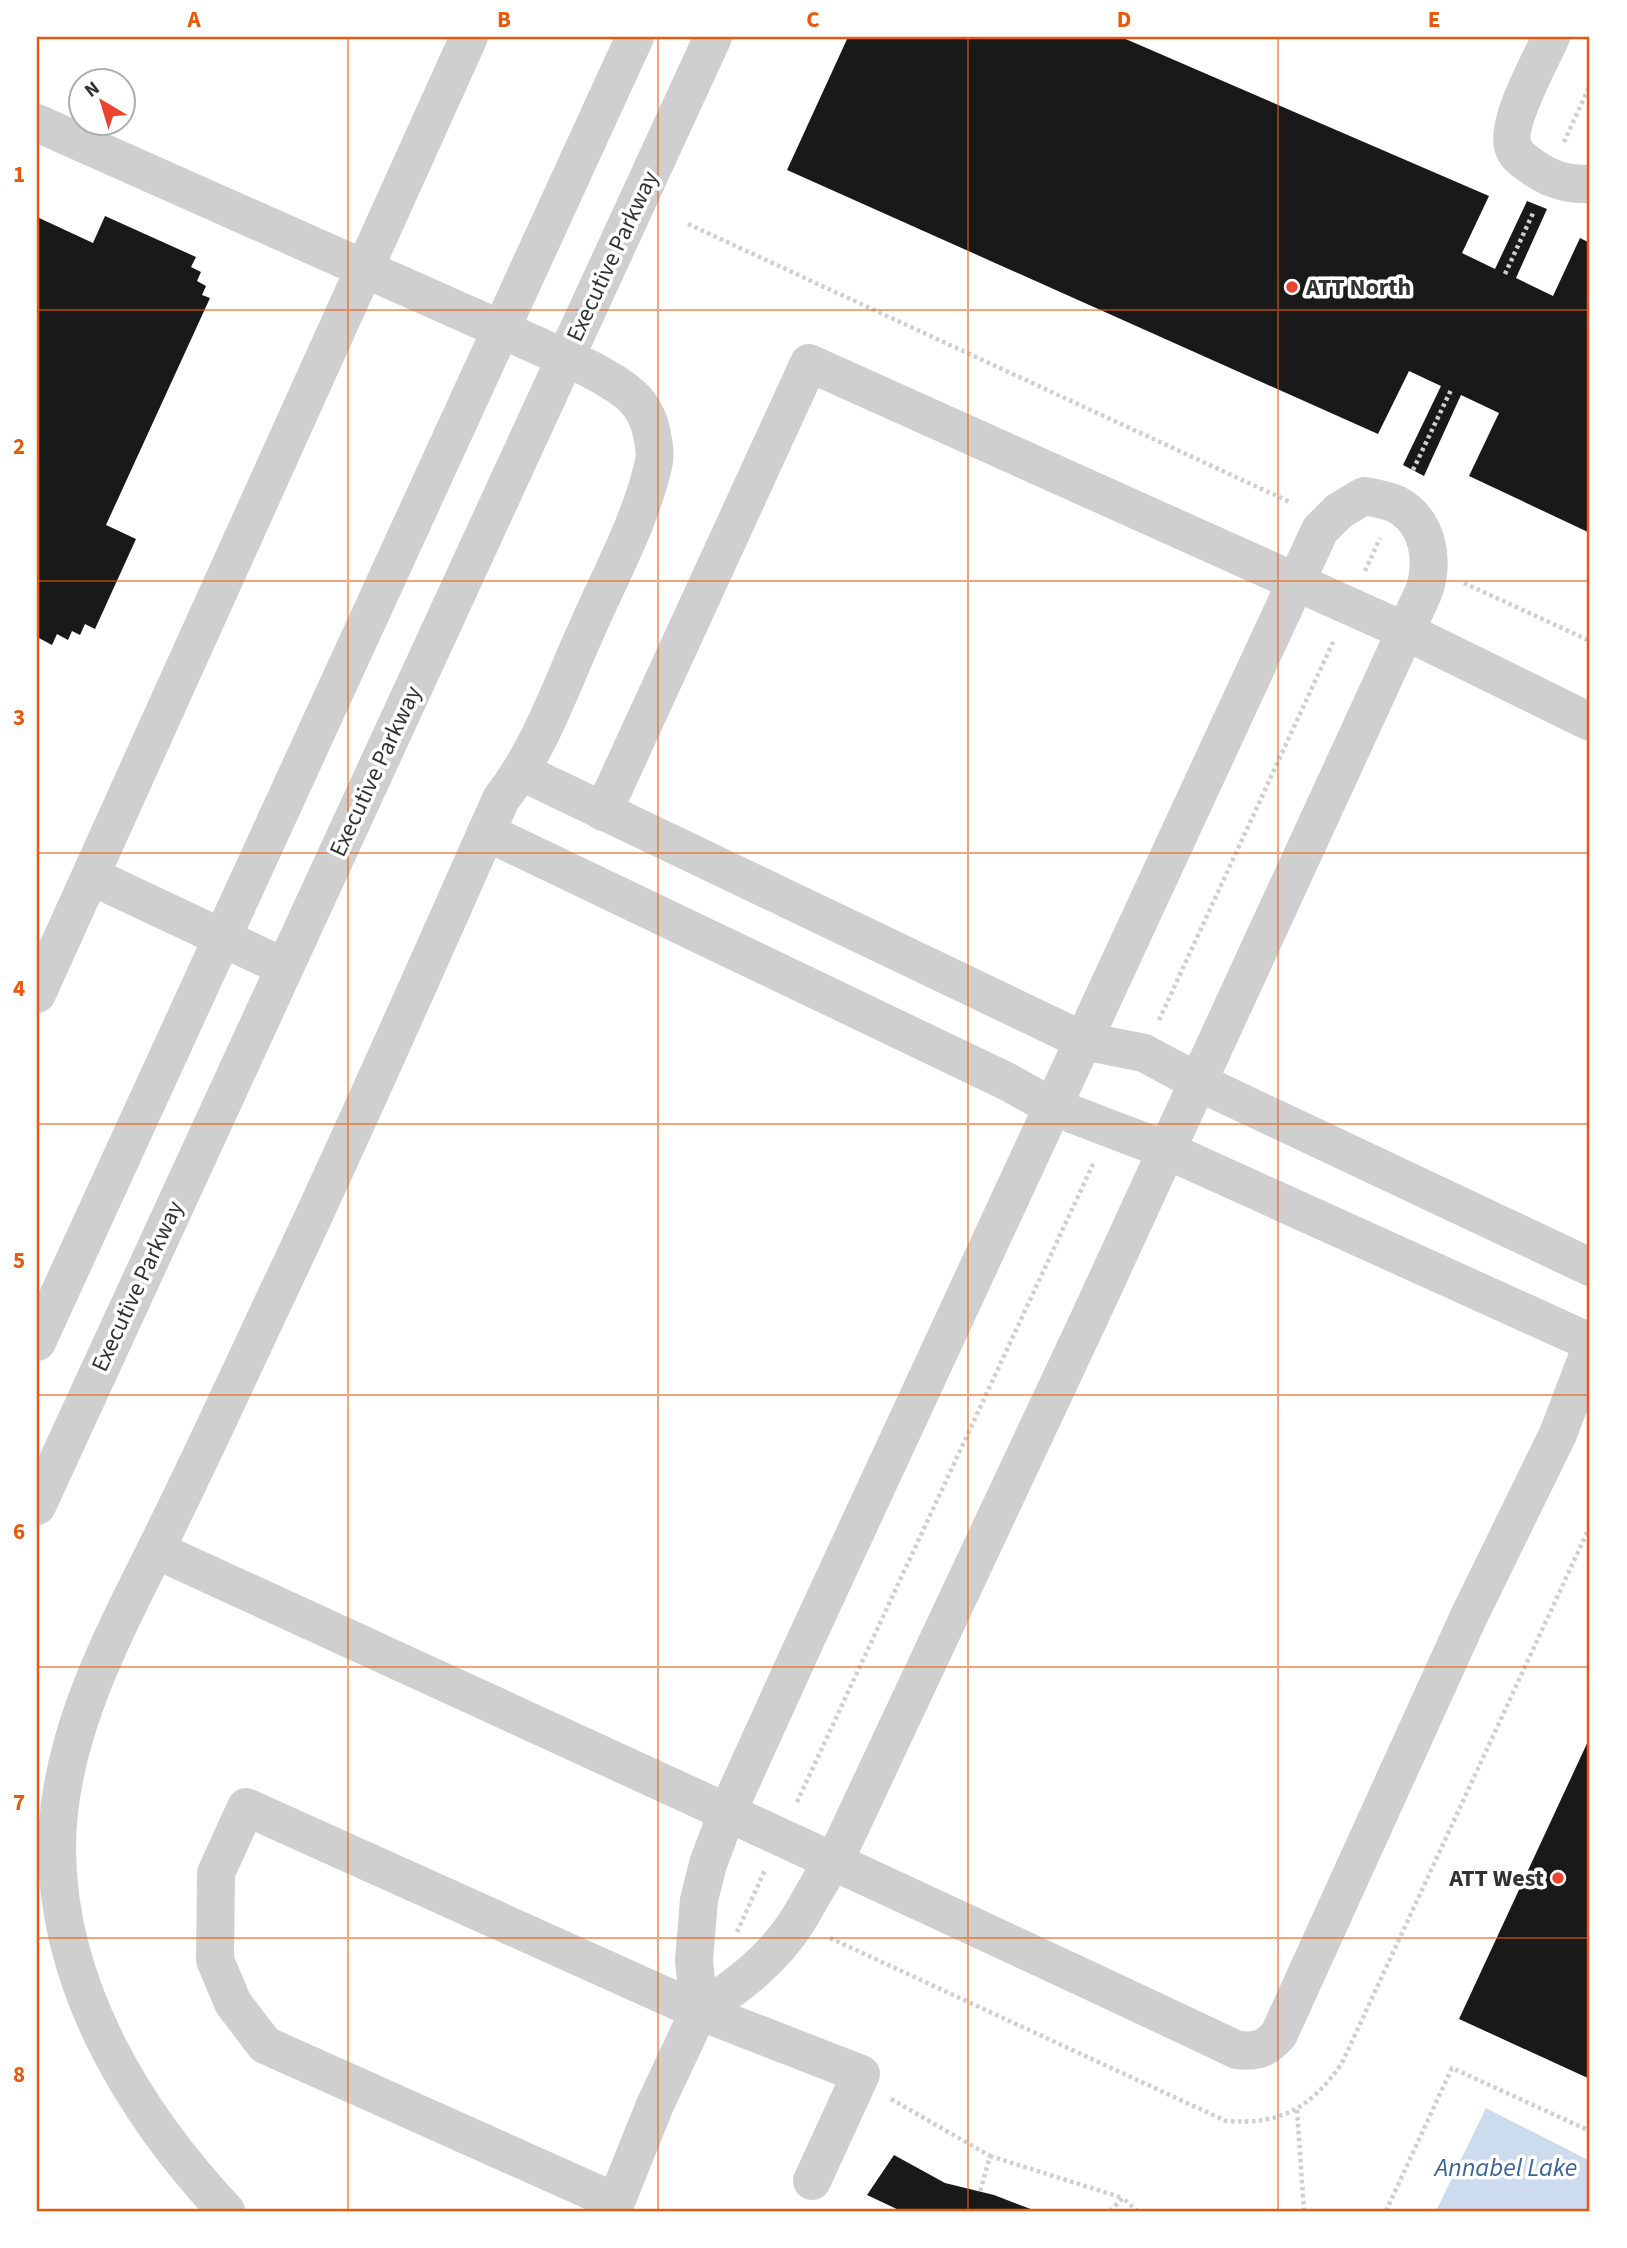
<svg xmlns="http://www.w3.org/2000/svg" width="1627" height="2248" viewBox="0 0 1627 2248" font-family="'Source Sans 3',sans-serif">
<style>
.water{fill:#cddbee}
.building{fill:#191919}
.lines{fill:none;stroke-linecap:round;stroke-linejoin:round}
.path{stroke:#cfcfcf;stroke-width:4.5;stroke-dasharray:3.5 3.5;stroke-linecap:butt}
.minor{stroke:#cfcfcf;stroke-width:38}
.grid{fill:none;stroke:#e8590c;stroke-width:2;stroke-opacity:0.55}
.poi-dot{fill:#eb4532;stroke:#fff;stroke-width:2.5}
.labels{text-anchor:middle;stroke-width:7;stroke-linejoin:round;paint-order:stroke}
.street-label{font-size:24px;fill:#323232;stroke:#fff}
.poi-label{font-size:24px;font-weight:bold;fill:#323232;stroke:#fff;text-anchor:start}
.water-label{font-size:26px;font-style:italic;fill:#3c6498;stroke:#fff}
.neatline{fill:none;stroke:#e8590c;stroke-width:2.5}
.grid-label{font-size:23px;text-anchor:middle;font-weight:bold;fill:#e8590c}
</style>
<rect width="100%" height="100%" fill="#fff"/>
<path class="water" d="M 1486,2108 L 1590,2161 L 1590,2211 L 1436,2211 Z"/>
<g class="building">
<path d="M 848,37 L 1121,37 L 1489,196 L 1462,253 L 1495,269 L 1527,201 L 1547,209 L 1516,278 L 1553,296 L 1580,238 L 1590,243 L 1590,533 L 1469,476 L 1499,413 L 1461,395 L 1424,476 L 1403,465 L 1441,386 L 1409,371 L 1378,434 L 787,170 Z"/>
<path d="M 105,216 L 196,257 L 191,267 L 201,272 L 197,281 L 206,286 L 202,295 L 210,298 L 106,525 L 136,539 L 95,629 L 85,624 L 80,635 L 72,631 L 68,640 L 57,634 L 52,645 L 37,637 L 37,217 L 93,243 Z"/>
<path d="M 1590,1737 L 1590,2079 L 1459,2019 Z"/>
<path d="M 894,2155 L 945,2183 L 994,2195 L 1036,2211 L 901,2211 L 867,2195 Z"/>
</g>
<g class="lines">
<g class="path">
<path d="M 1564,142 L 1590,85"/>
<path d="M 688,224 L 1292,503"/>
<path d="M 1505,274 L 1534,211"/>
<path d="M 1413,470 L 1451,390"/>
<path d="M 1365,571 L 1380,538"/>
<path d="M 1464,583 L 1590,641"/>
<path d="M 1159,1020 L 1334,640"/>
<path d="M 797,1802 L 1094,1162"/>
<path d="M 737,1932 L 765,1870"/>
<path d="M 830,1938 L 1226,2121 C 1281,2125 1311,2108 1342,2063 L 1590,1526"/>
<path d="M 891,2099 L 990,2156 L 980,2192"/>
<path d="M 1297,2110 L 1304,2211"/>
<path d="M 990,2156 L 1123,2198"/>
<path d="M 1110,2211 L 1123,2198 L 1137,2211"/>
<path d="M 1386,2211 L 1452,2068 L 1590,2131"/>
</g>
<g class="minor">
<path d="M 1551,37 C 1541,60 1503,126 1514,149 C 1518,158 1526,162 1534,168 C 1551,180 1569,185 1590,184"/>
<path d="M 37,123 L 590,369 C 620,386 646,398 652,435 C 654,444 656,457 653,466 C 640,522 610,576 587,629 C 561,686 540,749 501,799 C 428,963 356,1128 279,1290 C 238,1377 198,1465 155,1551 C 108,1645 56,1744 57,1852 C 59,1989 135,2114 226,2211"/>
<path d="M 522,772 L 1084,1041 L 1144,1053 L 1198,1082 L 1590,1267"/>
<path d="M 603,812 L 809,363 L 1405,631 L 1590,722"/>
<path d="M 486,832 L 1006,1081 L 1051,1106 L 1166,1150 L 1590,1342"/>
<path d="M 91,876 L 284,967"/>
<path d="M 37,994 L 469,37"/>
<path d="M 37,1342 L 635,37"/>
<path d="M 37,1506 L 713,37"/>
<path d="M 156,1550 C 517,1716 878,1880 1237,2050 C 1258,2052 1266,2049 1279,2034 L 1469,1616 L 1558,1434 L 1590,1350"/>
<path d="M 699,2011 C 737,1987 774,1959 798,1920 C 811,1899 820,1879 835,1860 L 1088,1321 L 1424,591 C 1434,560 1429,522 1396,504 C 1387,500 1374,498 1364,496 L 1339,511 L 1320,530 L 807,1637 L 727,1813 L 708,1864 L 699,1900 L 694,1960 L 699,2011 L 655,2105 L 616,2202 L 265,2045 L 233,2003 L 215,1960 L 216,1873 L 246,1807 L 699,2011 L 861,2074 L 812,2181"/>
</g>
</g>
<path class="grid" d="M 348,37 L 348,2211M 658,37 L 658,2211M 968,37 L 968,2211M 1278,37 L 1278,2211M 37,310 L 1590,310M 37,581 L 1590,581M 37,853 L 1590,853M 37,1124 L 1590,1124M 37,1395 L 1590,1395M 37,1667 L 1590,1667M 37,1938 L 1590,1938"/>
<g class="poi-dot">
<circle cx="1292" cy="287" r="7"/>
<circle cx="1558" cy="1878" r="7"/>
</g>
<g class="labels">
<g class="street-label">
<text transform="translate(612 256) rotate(-65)" y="8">Executive Parkway</text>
<text transform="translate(375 771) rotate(-65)" y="8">Executive Parkway</text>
<text transform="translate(137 1286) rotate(-65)" y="8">Executive Parkway</text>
</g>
<g class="poi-label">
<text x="1306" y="295">ATT North</text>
<text x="1544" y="1886" text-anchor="end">ATT West</text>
</g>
<g class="water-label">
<text x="1506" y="2176">Annabel Lake</text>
</g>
</g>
<rect width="1627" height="2248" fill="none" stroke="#ffffff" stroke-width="77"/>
<g transform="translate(102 102) rotate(322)"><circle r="33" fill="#ffffff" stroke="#adadad" stroke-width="2"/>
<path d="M0-5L12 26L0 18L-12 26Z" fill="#eb4532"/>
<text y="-10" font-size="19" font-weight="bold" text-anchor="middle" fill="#323232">N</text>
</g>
<rect x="38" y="38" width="1550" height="2172" class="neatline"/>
<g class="grid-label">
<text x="194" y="27">A</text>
<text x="504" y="27">B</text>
<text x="813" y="27">C</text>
<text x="1124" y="27">D</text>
<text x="1434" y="27">E</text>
<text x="19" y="182">1</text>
<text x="19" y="454">2</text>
<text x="19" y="725">3</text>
<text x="19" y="996">4</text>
<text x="19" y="1268">5</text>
<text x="19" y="1539">6</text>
<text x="19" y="1810">7</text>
<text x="19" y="2082">8</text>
</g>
</svg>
